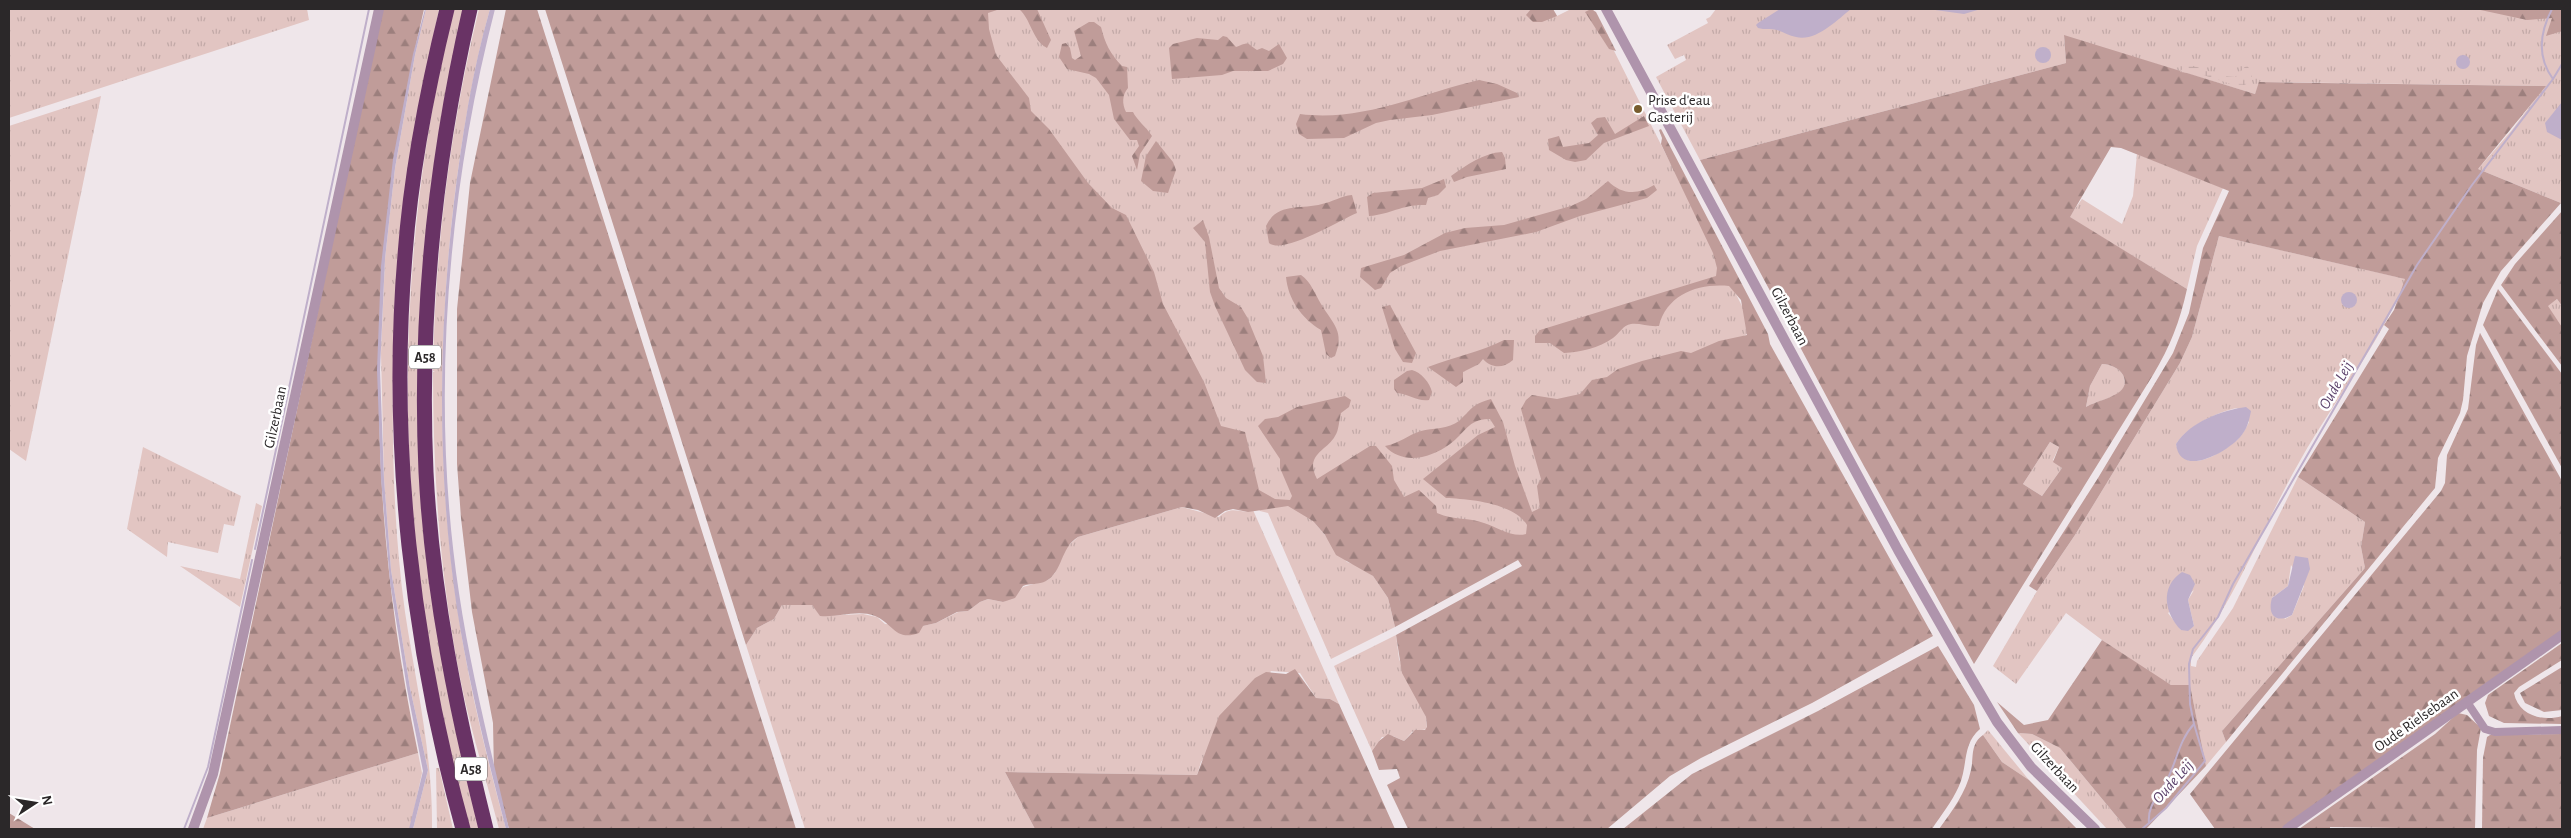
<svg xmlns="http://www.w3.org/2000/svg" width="2571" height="838" viewBox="0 0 2571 838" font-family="'Alegreya Sans',sans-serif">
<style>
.grass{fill:url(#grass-tufts);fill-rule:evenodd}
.forest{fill:url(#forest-firs);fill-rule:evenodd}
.wetland{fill:url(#wetland-marsh)}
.water{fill:#bfafca}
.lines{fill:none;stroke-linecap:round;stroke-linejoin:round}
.stream{stroke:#bfafca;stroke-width:2}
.minor{stroke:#af94ac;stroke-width:8}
.tertiary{stroke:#af94ac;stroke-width:10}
.motorway{stroke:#693365;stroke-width:15}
.poi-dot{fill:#775c2e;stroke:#fff;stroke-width:2}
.labels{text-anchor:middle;stroke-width:5;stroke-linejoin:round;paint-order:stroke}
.shield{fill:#fff;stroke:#6b6869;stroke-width:1}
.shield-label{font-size:14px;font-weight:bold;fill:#2b2829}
.poi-label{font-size:15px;fill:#2b2829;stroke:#fff;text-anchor:start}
.street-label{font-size:15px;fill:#2b2829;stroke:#fff}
.water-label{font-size:16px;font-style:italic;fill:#5e446d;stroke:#fff}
</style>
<defs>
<pattern id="grass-tufts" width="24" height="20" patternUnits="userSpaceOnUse" patternTransform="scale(1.25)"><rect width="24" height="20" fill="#e2c5c2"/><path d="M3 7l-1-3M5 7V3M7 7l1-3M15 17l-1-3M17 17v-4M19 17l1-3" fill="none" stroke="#c2a9a7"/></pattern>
<pattern id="forest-firs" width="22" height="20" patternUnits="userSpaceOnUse" patternTransform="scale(1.25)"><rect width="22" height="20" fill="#c09c99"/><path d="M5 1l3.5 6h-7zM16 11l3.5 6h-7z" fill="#9c7f7d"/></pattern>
<pattern id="wetland-marsh" width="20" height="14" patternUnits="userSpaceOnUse" patternTransform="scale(1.25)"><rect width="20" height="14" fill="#e2c5c2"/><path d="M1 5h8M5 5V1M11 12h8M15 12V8" fill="none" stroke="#c2a9a7"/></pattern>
</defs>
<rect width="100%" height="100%" fill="#efe6ea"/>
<g class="grass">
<path d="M 9,9 L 307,9 L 309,20 L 9,118 Z"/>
<path d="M 426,9 L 439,9 L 412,142 L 393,373 L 390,373 L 393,373 C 392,454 394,532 405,612 C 416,685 433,755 432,829 L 413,829 L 428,770 L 410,688 L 391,570 L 384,479 L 381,353 L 385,259 L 395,168 L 415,55 Z"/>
<path d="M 453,9 L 465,9 C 415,213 404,426 439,634 C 450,700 464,764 481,829 L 468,829 C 450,756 433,683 423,609 C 395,408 406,206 453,9 Z"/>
<path d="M 479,9 L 490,9 C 473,69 463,132 455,193 C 437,341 437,491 462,638 C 473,703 489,766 506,829 L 499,829 C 488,786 475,744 465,701 C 441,593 433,482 433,372 L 435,372 L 433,371 C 435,249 450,128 479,9 Z"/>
<path d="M 976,9 L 1553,9 L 1557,16 L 1571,9 L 1593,9 L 1754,330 L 1576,434 L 1533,539 L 1314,522 L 1347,562 L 1359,566 L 1373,576 L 1388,598 L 1395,627 L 1331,659 L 1268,513 L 1260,511 L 1144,304 L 988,59 Z"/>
<path d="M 1716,9 L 2562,9 L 2562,202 L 2561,203 L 2478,169 L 2512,130 L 2545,86 L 2260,82 L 2255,94 L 2064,36 L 2066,63 L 1700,160 L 1656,77 L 1686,60 L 1684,55 L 1675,59 L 1667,45 L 1708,23 L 1706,19 L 1710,17 Z"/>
<path d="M 101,96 L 26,461 L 9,449 L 9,126 Z"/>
<path d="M 2137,154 L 2223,188 L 2197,246 L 2187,289 L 2069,217 L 2082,199 L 2122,224 L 2133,196 Z"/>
<path d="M 2219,236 L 2406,279 C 2380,344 2335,399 2301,459 C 2263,525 2237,597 2191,658 L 2191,666 L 2196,667 L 2197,661 L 2233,608 L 2298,477 L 2365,522 L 2361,547 L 2365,568 L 2222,731 L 2226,742 L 2206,766 L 2190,685 L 2171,685 L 2165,682 L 2102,640 L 2066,613 L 2016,684 L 1993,666 L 2037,591 L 2075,535 L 2180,363 L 2192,337 ZM 2237,408 L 2249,422 C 2246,428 2243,434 2238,439 C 2222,453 2184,478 2176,444 C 2188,426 2217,412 2237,408 ZM 2291,565 L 2304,586 L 2292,615 L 2285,619 L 2272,598 L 2288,586 ZM 2194,590 L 2188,600 L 2194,626 L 2181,630 L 2168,613 Z"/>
<path d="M 2557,299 L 2562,306 L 2562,327 L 2547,306 Z"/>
<path d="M 2102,364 C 2110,364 2119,368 2123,375 C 2133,397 2098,399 2086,407 L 2090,386 Z"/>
<path d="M 2050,442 L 2059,447 L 2053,460 L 2062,468 L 2042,496 L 2023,484 Z"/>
<path d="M 143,447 L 241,496 L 234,526 L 224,524 L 218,553 L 168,542 L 167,557 L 127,529 Z"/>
<path d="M 256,503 L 262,506 L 240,607 L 180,566 L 240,579 Z"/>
<path d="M 1182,507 L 1219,517 C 1233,504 1240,515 1253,510 L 1339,704 L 1330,699 L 1316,698 L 1300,673 L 1271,671 L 1201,762 L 1197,775 L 1005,772 L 1035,829 L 805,829 L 746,645 L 757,628 L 774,619 L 782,605 L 812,605 L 821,616 L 863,614 L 877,617 L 885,624 L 923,626 L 936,623 L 958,612 L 968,611 L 980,602 L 988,599 L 1003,602 L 1015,596 L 1023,587 L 1048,580 L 1055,573 L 1066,548 L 1078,537 Z"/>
<path d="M 1396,635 L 1399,659 L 1426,717 L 1427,729 L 1412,732 L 1404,741 L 1393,736 L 1382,737 L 1372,751 L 1334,666 Z"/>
<path d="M 1988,730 L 2029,780 L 2002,762 L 1983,735 Z"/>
<path d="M 2018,733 L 2032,734 L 2060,748 L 2127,829 L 2107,829 Z"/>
<path d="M 418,753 L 422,773 L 410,829 L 203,829 L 207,818 Z"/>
<path d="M 436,768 L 439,768 L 453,829 L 437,829 Z"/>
</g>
<g class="forest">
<path d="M 382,9 L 424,9 C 365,262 365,498 418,753 L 207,818 L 220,773 Z"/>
<path d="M 506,9 L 537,9 L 796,829 L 509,829 L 494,773 L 493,723 L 472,612 L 461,518 L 457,464 L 457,309 L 470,183 Z"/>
<path d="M 545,9 L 1000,9 L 988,13 L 989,29 L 996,55 L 1029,98 L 1031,111 L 1049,129 L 1088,183 L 1112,208 L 1126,215 L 1154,272 L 1163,304 L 1204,382 L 1221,426 L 1245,432 L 1259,490 L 1275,499 L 1290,500 L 1292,496 L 1280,468 L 1280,459 L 1258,426 L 1265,419 L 1278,417 L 1297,407 L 1345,396 L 1351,400 L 1349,407 L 1341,413 C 1339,419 1339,431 1335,436 C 1327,451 1304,454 1317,479 L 1370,446 L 1376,446 L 1392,466 L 1394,480 L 1404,497 L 1419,490 L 1436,506 L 1437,513 C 1455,521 1468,517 1484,523 C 1497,527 1512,538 1526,534 L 1527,525 C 1514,503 1469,499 1446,498 L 1423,479 L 1478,435 L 1495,427 L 1490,419 C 1469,418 1465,433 1450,444 C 1430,459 1402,465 1385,446 C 1400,443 1408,435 1421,431 C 1432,428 1449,429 1459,421 C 1471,410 1472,404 1491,399 L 1503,422 L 1515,466 L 1532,512 L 1540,508 L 1537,486 L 1541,479 L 1521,409 L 1526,400 L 1532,395 L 1557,399 L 1580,394 L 1592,380 L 1607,377 L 1618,369 L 1642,361 L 1681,351 L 1691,353 L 1719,341 L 1747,335 L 1741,300 L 1729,286 C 1699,283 1667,294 1659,326 C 1649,327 1640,323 1631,324 C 1623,325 1619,334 1613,338 C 1599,348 1580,352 1564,353 L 1550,343 L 1535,343 L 1535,336 L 1540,330 L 1716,276 L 1717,268 L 1713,253 L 1661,144 L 1662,138 L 1659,130 L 1661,129 L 1768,334 L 1770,344 L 1933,636 L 1812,703 L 1701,758 L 1670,776 L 1607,829 L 1408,829 L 1387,785 L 1400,778 L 1397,769 L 1379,770 L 1372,751 L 1379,741 L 1388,734 L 1404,741 L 1415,730 L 1425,730 L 1427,727 L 1426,717 L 1402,673 L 1396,635 L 1522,566 L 1518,560 L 1395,627 L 1388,598 L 1373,576 L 1336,555 L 1325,535 L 1313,521 L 1288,506 L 1248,512 L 1233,509 L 1225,511 L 1215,518 L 1198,510 L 1182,507 L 1078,537 C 1060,548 1063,572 1046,581 C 1039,585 1030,583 1023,586 L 1015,598 L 1003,602 L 988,599 L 980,602 L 968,611 L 957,612 L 936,623 L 923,626 L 919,633 C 895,642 893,623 875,616 C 857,609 838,618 820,616 L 812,605 L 782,605 L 774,619 L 757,628 L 746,645 Z"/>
<path d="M 1019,9 L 1037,9 L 1051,40 L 1047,48 C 1032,40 1031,19 1019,9 Z"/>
<path d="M 1531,9 L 1553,9 L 1557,16 L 1542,22 L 1533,22 L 1526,15 Z"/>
<path d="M 1591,9 L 1596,12 L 1616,51 L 1609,49 L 1585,12 Z"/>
<path d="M 2476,9 L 2562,9 L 2562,31 L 2546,36 L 2552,18 L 2527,20 Z"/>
<path d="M 1089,22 L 1094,22 L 1101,27 C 1105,43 1110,54 1122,66 L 1127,67 L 1128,88 C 1122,95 1122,104 1126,112 L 1133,112 C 1136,119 1147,128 1152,136 L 1140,154 L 1137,170 L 1132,156 L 1139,146 L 1137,140 L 1130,140 L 1114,119 L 1109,95 L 1096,78 L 1089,74 L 1067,69 L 1059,57 L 1062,44 L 1066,43 L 1070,48 L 1072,58 L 1075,60 L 1081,56 L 1074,31 Z"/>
<path d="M 2064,35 L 2255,94 L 2259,82 L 2546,86 L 2478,169 L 2561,203 L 2501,271 L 2483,303 L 2467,356 L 2463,400 L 2460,413 L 2438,458 L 2435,488 L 2226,742 L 2222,731 L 2365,568 L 2361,547 L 2365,522 L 2298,477 L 2389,329 L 2384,325 L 2394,310 L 2405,279 L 2219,236 L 2192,337 L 2180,363 L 2075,535 L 2037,591 L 2029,586 L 2098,478 L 2173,353 L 2189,313 L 2203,248 L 2229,191 L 2121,148 L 2111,147 L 2070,217 L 2187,289 C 2180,321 2170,347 2153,375 L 1974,664 L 1854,448 L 1700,160 L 2066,63 ZM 2102,364 C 2110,364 2119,368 2123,375 C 2133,396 2098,399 2086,407 L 2090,386 ZM 2050,442 L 2059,447 L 2053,462 L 2062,468 L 2042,496 L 2023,484 Z"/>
<path d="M 1223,36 L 1227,37 L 1236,47 C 1251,41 1246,43 1257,50 L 1262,48 L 1269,51 L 1279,44 L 1287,58 L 1283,64 L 1268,71 L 1233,71 L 1222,75 L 1172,79 L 1169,48 L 1173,44 L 1197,38 L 1218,40 Z"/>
<path d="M 1479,80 L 1497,84 L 1517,93 L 1519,97 L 1432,115 L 1390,120 L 1376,123 L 1344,138 L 1307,139 L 1299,134 L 1296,124 L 1300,114 C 1363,122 1419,94 1479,80 Z"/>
<path d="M 1644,116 L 1649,126 L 1604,143 L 1586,160 L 1575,162 L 1566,160 L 1549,150 L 1548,139 L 1559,136 L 1563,147 L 1589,143 L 1598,135 L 1591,123 L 1597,118 L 1605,117 L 1615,134 Z"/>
<path d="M 1156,141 L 1173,162 L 1176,170 L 1168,193 L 1153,191 L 1141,181 L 1146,156 Z"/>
<path d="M 1502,152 L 1505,158 L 1506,169 L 1467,177 L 1454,182 L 1451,176 C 1467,165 1483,153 1502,152 Z"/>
<path d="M 1444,179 L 1446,187 L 1438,195 L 1428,198 L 1426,205 C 1402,204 1392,214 1369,216 L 1367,197 L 1373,193 L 1422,188 Z"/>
<path d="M 1608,181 C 1622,195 1638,195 1654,185 L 1657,190 L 1647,198 L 1580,216 L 1536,232 L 1440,251 L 1401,266 L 1390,273 L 1381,288 L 1375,290 L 1360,277 L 1361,268 L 1404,255 L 1445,233 L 1465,228 L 1504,225 L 1571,206 L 1586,199 Z"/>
<path d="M 1352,195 L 1357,213 C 1340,220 1283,255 1269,243 L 1266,226 C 1277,202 1300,210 1322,204 C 1332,202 1341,196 1352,195 Z"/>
<path d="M 2562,211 L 2562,306 L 2557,299 L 2548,306 L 2562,327 L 2562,366 L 2501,285 L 2515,264 Z"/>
<path d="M 1203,220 L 1209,237 L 1219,288 L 1226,298 L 1241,307 L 1247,317 L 1263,356 L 1266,383 L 1257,382 L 1245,370 L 1215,306 L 1210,292 L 1205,242 L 1193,228 Z"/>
<path d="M 1301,275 C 1311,282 1315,294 1321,304 C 1333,324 1345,331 1335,356 L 1331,358 L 1326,354 L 1321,330 C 1301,318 1288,299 1286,277 Z"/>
<path d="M 2498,289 L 2562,374 L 2562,468 L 2483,325 Z"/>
<path d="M 1390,305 L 1416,353 L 1412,363 L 1403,362 L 1395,349 L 1382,307 Z"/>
<path d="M 2480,333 L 2562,481 L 2562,632 L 2281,829 L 2215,829 L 2190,794 L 2441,491 L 2445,483 L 2447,455 L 2468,409 L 2476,345 Z"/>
<path d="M 1504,340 L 1514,340 L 1513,360 C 1503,369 1491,368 1483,359 L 1479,364 L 1463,372 L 1463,382 L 1456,387 L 1428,367 C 1454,357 1480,352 1504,340 Z"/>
<path d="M 1412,370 C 1421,372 1430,383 1432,392 L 1429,400 C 1418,402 1409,394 1397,393 L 1394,389 L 1394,380 L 1407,371 Z"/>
<path d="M 2102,640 L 2171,685 L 2190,685 L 2206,766 L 2146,829 L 2127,829 L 2060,748 L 2032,734 L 2018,733 L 1997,702 L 2024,725 L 2048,720 Z"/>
<path d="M 2562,643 L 2562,660 L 2519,687 L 2514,693 C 2518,715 2542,722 2562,716 L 2562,724 L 2504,723 L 2489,716 L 2485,703 L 2488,695 Z"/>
<path d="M 1938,646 L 1974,705 L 1980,729 C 1962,744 1968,766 1959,786 C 1952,802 1941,815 1932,829 L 1623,829 L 1692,774 L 1818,711 Z"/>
<path d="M 2562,667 L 2562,710 L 2544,712 L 2525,703 L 2520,693 Z"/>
<path d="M 1295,669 L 1316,698 L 1330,699 L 1339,704 L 1395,829 L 1035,829 L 1005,772 L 1197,775 L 1219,716 L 1255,678 L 1266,672 L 1286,674 Z"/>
<path d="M 2458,713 L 2467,715 L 2481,728 L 2477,750 L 2475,829 L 2330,827 L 2330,829 L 2299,829 L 2435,734 Z"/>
<path d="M 2562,734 L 2562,829 L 2482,829 L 2483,758 L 2487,737 L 2490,735 Z"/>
<path d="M 1983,735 L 2002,762 L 2029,780 L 2077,829 L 1939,829 C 1952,811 1966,793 1971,770 C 1974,757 1970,744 1983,735 Z"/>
<path d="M 9,813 L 35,829 L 9,829 Z"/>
</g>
<path class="wetland" d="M 2186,64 C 2202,67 2217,77 2235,77 L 2247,65 L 2251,71 L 2252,78 L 2245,85 L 2234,85 L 2200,74 L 2180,72 Z"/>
<g class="water">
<path d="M 425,9 L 426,9 L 415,55 L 395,168 L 385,259 L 380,370 L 384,479 L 391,570 L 410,688 L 428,770 L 413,829 L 409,829 L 423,771 L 407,689 L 390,582 L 381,479 L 377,370 L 381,266 L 393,159 L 413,54 Z"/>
<path d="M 490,9 L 495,9 C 447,195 430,402 459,593 C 471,673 491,750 509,829 L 506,829 C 487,757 469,684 457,609 C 437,474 438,337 454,202 C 462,137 472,71 490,9 Z"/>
<path d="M 1780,9 L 1851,9 C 1837,20 1816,42 1796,37 C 1789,36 1783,32 1777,30 C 1770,28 1765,30 1758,28 L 1756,25 L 1758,23 Z"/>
<path d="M 1928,9 L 1981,9 L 1964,14 Z"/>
<circle cx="2043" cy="55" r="8"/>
<circle cx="2463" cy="62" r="7"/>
<path d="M 2562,102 L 2562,140 L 2547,132 L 2545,123 Z"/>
<circle cx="2349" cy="300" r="8"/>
<path d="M 2246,407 L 2251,411 C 2249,421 2247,429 2241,436 C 2228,452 2180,479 2176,444 C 2190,422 2222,410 2246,407 Z"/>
<path d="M 2295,556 L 2308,558 L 2310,569 L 2292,615 C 2276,624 2267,615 2272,598 L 2288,586 Z"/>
<path d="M 2182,572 L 2190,575 L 2195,584 L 2188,600 L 2194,626 L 2188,631 L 2181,630 C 2165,614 2159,587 2182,572 Z"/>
</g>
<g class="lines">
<g class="stream">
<path d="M 2553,79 L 2562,64"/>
<path d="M 255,549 L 369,9"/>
<path d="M 2149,823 L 2166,808 L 2205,761 L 2194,724"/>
<path d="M 184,829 L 208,767 L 252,560"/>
<path d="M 2142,829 L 2149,823 C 2147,804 2160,796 2167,780 C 2177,761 2179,740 2194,724 L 2190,704 L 2189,664 L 2193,649 L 2218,617 L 2233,584 L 2417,265 L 2472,185 L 2553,79 C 2536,56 2540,32 2552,9"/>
</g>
<path class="minor" d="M 2467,702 L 2485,729 L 2495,732 L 2562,730"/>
<g class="tertiary">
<path d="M 1606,9 L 1898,550 L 1970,676 L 1997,722 L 2031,767 L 2095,829"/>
<path d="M 193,829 L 213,774 L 379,9"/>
<path d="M 2287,829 L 2562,635"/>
</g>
<g class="motorway">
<path d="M 447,9 C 427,90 411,172 405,255 C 389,446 412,645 463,829"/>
<path d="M 470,9 C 435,161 419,316 426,472 C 432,593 457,713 486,829"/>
</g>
</g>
<circle class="poi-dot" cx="1638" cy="109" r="5"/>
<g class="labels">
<g class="shield">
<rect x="409" y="345.5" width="32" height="23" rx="4"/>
<rect x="455" y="757.5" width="32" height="23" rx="4"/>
</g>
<g class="shield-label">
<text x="425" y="362">A58</text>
<text x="471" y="774">A58</text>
</g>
<g class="poi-label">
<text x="1648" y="105">Prise d'eau<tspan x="1648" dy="17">Gasterij</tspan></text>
</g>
<g class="street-label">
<text transform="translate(1790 316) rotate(62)" y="5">Gilzerbaan</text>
<text transform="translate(275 417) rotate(-78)" y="5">Gilzerbaan</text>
<text transform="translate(2416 720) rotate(-35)" y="5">Oude Rielsebaan</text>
<text transform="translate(2055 767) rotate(47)" y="5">Gilzerbaan</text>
</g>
<g class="water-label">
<text transform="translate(2335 385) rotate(-60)" y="6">Oude Leij</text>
<text transform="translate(2172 781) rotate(-48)" y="6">Oude Leij</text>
</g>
</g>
<rect width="2571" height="838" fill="none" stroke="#2b2829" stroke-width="20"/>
<g transform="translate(35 803) rotate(78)" stroke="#ffffff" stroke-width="4" paint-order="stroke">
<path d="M0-4L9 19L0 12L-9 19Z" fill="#2b2829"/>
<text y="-8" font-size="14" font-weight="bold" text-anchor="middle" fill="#2b2829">N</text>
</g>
</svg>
